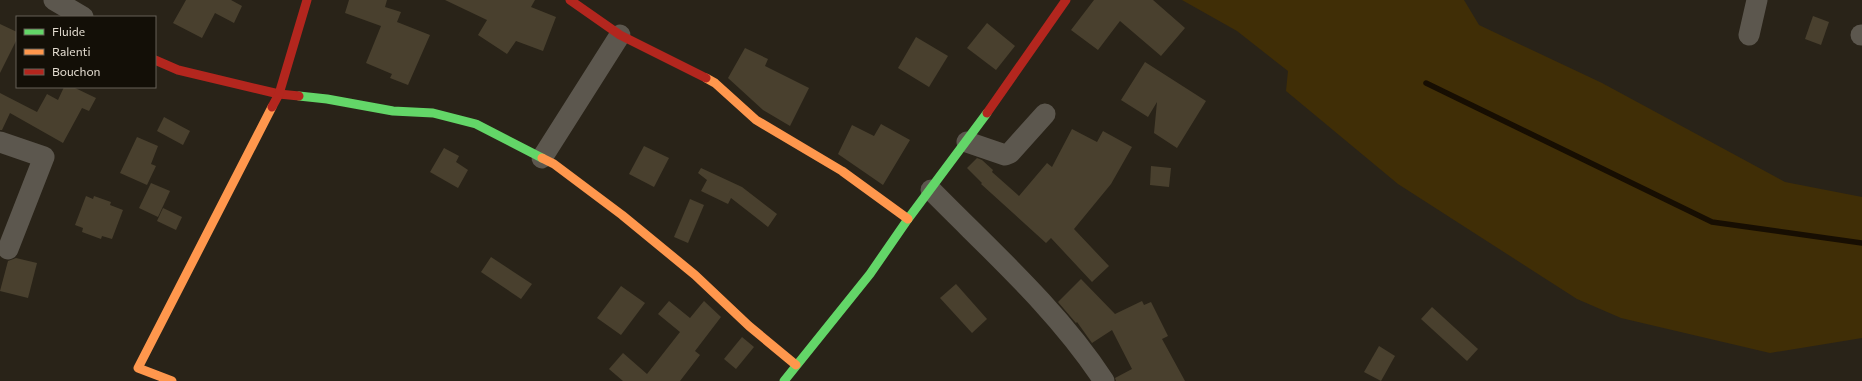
<svg xmlns="http://www.w3.org/2000/svg" width="1862" height="381" viewBox="0 0 1862 381" font-family="Commissioner,sans-serif">
<style>
.green{fill:#402e06}
.lines{fill:none;stroke-linecap:round;stroke-linejoin:round}
.stream{stroke:#170e02;stroke-width:5.5}
.building{fill:#49402e}
.street{stroke:#5c574e;stroke-width:21}
.fast{stroke:#63d668;stroke-width:9}
.slow{stroke:#ff974d;stroke-width:9}
.jam{stroke:#b3261e;stroke-width:9}
</style>
<rect width="100%" height="100%" fill="#292318"/>
<path class="green" d="M 1182,0 L 1464,0 L 1479,25 L 1602,83 L 1785,182 L 1862,197 L 1862,338 L 1770,353 L 1621,318 L 1577,299 L 1398,184 L 1286,91 L 1288,71 L 1237,31 Z"/>
<g class="lines">
<path class="stream" d="M 1426,83 L 1712,222 L 1862,243"/>
</g>
<g class="building">
<path d="M 186,0 L 231,0 L 242,6 L 234,23 L 215,13 L 202,38 L 173,23 Z"/>
<path d="M 349,0 L 387,0 L 385,7 L 401,12 L 397,22 L 430,35 L 408,85 L 390,78 L 392,74 L 366,63 L 381,26 L 345,13 Z"/>
<path d="M 445,0 L 535,0 L 531,7 L 556,17 L 543,51 L 516,41 L 507,54 L 478,35 L 487,20 Z"/>
<path d="M 1094,0 L 1153,0 L 1185,28 L 1161,56 L 1120,21 L 1098,50 L 1071,30 Z"/>
<path d="M 1813,16 L 1829,22 L 1821,45 L 1805,39 Z"/>
<path d="M 987,23 L 1015,46 L 996,70 L 967,48 Z"/>
<path d="M 0,24 L 17,32 L 17,39 L 0,73 Z"/>
<path d="M 916,37 L 948,56 L 929,87 L 898,68 Z"/>
<path d="M 745,48 L 768,59 L 765,66 L 809,88 L 790,126 L 763,110 L 728,78 Z"/>
<path d="M 1145,62 L 1206,101 L 1177,148 L 1154,133 L 1157,102 L 1148,117 L 1121,100 Z"/>
<path d="M 64,87 L 73,87 L 96,98 L 89,111 L 82,108 L 63,143 L 10,113 L 2,130 L 0,130 L 0,93 L 37,112 L 47,94 L 58,100 Z"/>
<path d="M 164,117 L 190,131 L 183,145 L 157,131 Z"/>
<path d="M 881,124 L 910,140 L 883,185 L 838,154 L 852,125 L 874,136 Z"/>
<path d="M 1072,129 L 1097,142 L 1103,131 L 1132,147 L 1111,184 L 1074,229 L 1109,266 L 1092,282 L 1051,238 L 1046,243 L 981,184 L 982,183 L 967,168 L 977,158 L 982,160 L 993,170 L 992,172 L 1019,196 L 1047,163 L 1052,167 Z"/>
<path d="M 137,137 L 158,146 L 151,164 L 156,166 L 147,185 L 120,173 Z"/>
<path d="M 644,146 L 669,158 L 654,187 L 629,174 Z"/>
<path d="M 444,148 L 459,156 L 456,162 L 468,170 L 458,188 L 430,172 Z"/>
<path d="M 1151,166 L 1171,168 L 1169,187 L 1150,185 Z"/>
<path d="M 701,168 L 742,187 L 777,214 L 768,227 L 731,198 L 728,204 L 701,191 L 707,180 L 698,173 Z"/>
<path d="M 151,183 L 170,191 L 158,217 L 139,208 Z"/>
<path d="M 86,196 L 93,199 L 94,196 L 111,202 L 110,205 L 123,210 L 112,239 L 102,236 L 101,239 L 82,232 L 83,228 L 75,225 Z"/>
<path d="M 690,199 L 704,205 L 688,243 L 674,237 Z"/>
<path d="M 163,208 L 182,217 L 176,230 L 157,221 Z"/>
<path d="M 491,257 L 532,284 L 521,299 L 481,272 Z"/>
<path d="M 16,258 L 37,263 L 28,298 L 0,291 L 8,261 Z"/>
<path d="M 1081,279 L 1115,314 L 1142,301 L 1144,305 L 1151,302 L 1168,336 L 1162,339 L 1185,381 L 1116,381 L 1115,378 L 1132,369 L 1112,330 L 1092,343 L 1077,322 L 1076,323 L 1058,302 Z"/>
<path d="M 956,284 L 987,319 L 972,333 L 940,298 Z"/>
<path d="M 621,286 L 645,303 L 621,335 L 597,318 Z"/>
<path d="M 669,301 L 690,318 L 704,301 L 721,317 L 695,351 L 700,355 L 680,381 L 623,381 L 609,369 L 623,353 L 647,374 L 680,332 L 658,314 Z"/>
<path d="M 1432,307 L 1478,349 L 1467,361 L 1421,319 Z"/>
<path d="M 742,337 L 754,347 L 736,369 L 724,359 Z"/>
<path d="M 1379,346 L 1395,356 L 1381,381 L 1364,372 Z"/>
</g>
<g class="lines">
<g class="street">
<path d="M 54,0 L 83,17"/>
<path d="M 1749,35 L 1757,0"/>
<path d="M 1861,35 L 1862,35"/>
<path d="M 0,142 L 44,157 L 8,249"/>
<path d="M 967,142 L 1005,155 L 1010,153 L 1045,114"/>
<path d="M 542,158 L 620,35"/>
<path d="M 931,190 C 991,251 1057,309 1104,381"/>
</g>
<g class="fast">
<path d="M 299,96 L 327,99 L 393,111 L 433,113 L 476,124 L 542,158"/>
<path d="M 784,381 L 870,274 L 908,219 L 987,113"/>
</g>
<g class="slow">
<path d="M 706,78 L 715,83 L 756,120 L 842,171 L 908,219"/>
<path d="M 542,158 L 554,164 L 622,215 L 695,275 L 749,326 L 796,365"/>
<path d="M 172,381 L 138,368 L 272,107"/>
</g>
<g class="jam">
<path d="M 570,0 L 620,35 L 706,78"/>
<path d="M 155,60 L 178,70 L 279,94 L 299,96"/>
<path d="M 272,107 L 279,94 L 307,0"/>
<path d="M 987,113 L 1066,0"/>
</g>
</g>
<rect x="16" y="16" width="140" height="72" fill="#130f07" stroke="#666157"/>
<rect x="24" y="29" width="20" height="6" fill="#63d668" stroke="#666157"/>
<text x="52" y="36" font-size="12" fill="#e3dcd0">Fluide</text>
<rect x="24" y="49" width="20" height="6" fill="#ff974d" stroke="#666157"/>
<text x="52" y="56" font-size="12" fill="#e3dcd0">Ralenti</text>
<rect x="24" y="69" width="20" height="6" fill="#b3261e" stroke="#666157"/>
<text x="52" y="76" font-size="12" fill="#e3dcd0">Bouchon</text>
</svg>
